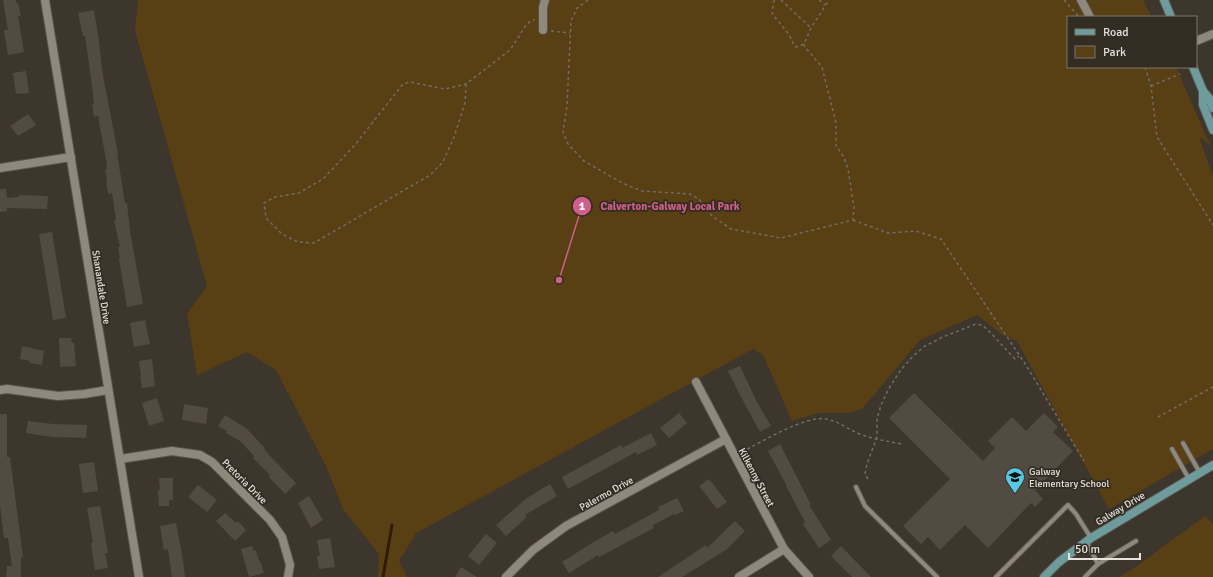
<svg xmlns="http://www.w3.org/2000/svg" width="1213" height="577" viewBox="0 0 1213 577" font-family="Signika,sans-serif">
<style>
.green{fill:#593f14}
.lines{fill:none;stroke-linecap:round;stroke-linejoin:round}
.stream{stroke:#2f1c00;stroke-width:3}
.building{fill:#524b41}
.lane-casing{stroke:#5a544d;stroke-width:6}
.street-casing{stroke:#5a544d;stroke-width:10}
.secondary-casing{stroke:#5a544d;stroke-width:10}
.path{stroke:#726c64;stroke-width:1.5;stroke-dasharray:3 3;stroke-linecap:butt}
.lane{stroke:#8f887d;stroke-width:4}
.street{stroke:#8f887d;stroke-width:8}
.secondary{stroke:#6e9c9d;stroke-width:8}
.labels{text-anchor:middle;stroke-width:3.5;stroke-linejoin:round;paint-order:stroke}
.street-label{font-size:10px;fill:#e6e2dc;stroke:#322c23}
.poi-label{font-size:10px;fill:#e6e2dc;stroke:#322c23;text-anchor:start}
.leader{fill:none;stroke:#cf5f88;stroke-width:1.5}
.callout-dot{fill:#cf5f88;stroke:#322c23;stroke-width:1.5}
.mark-label{font-size:12px;text-anchor:middle;font-weight:bold;fill:#fff}
.callout-label{font-size:11px;text-anchor:middle;font-weight:bold;fill:#cf5f88;stroke:#322c23;stroke-width:3.5;stroke-linejoin:round;paint-order:stroke}
</style>
<rect width="100%" height="100%" fill="#3d362d"/>
<g class="green">
<path d="M 138,0 L 1143,0 L 1152,17 L 1068,17 L 1068,67 L 1176,67 L 1211,147 L 1199,136 L 1213,177 L 1213,449 L 1109,509 L 1017,341 L 1001,334 L 977,315 L 920,340 L 862,409 L 850,413 L 818,413 L 792,421 L 763,355 L 753,349 L 416,533 L 399,561 L 407,577 L 378,577 L 379,554 L 343,509 L 326,466 L 276,370 L 247,352 L 197,375 L 187,314 L 207,286 L 135,30 Z"/>
<path d="M 1205,516 L 1213,524 L 1213,577 L 1119,577 L 1137,566 Z"/>
</g>
<g class="lines">
<path class="stream" d="M 383,577 L 392,525"/>
</g>
<g class="building">
<path d="M 3,0 L 16,0 L 16,3 L 18,3 L 21,16 L 18,16 L 24,52 L 8,55 L 4,30 L 8,30 Z"/>
<path d="M 94,10 L 98,34 L 103,76 L 118,153 L 117,153 L 125,203 L 127,203 L 130,231 L 143,304 L 127,307 L 119,259 L 120,258 L 118,247 L 120,247 L 114,220 L 116,220 L 112,193 L 108,194 L 106,181 L 107,181 L 105,169 L 107,169 L 106,165 L 107,165 L 98,116 L 94,117 L 92,104 L 94,104 L 91,78 L 85,36 L 83,36 L 78,13 Z"/>
<path d="M 26,71 L 29,93 L 16,94 L 13,73 Z"/>
<path d="M 28,114 L 36,125 L 18,136 L 10,126 Z"/>
<path d="M 0,189 L 6,189 L 7,198 L 19,197 L 19,195 L 48,196 L 47,209 L 7,208 L 7,211 L 0,212 Z"/>
<path d="M 52,232 L 66,318 L 53,320 L 39,234 Z"/>
<path d="M 145,320 L 150,344 L 134,347 L 130,323 Z"/>
<path d="M 59,338 L 71,338 L 72,342 L 74,343 L 76,366 L 60,367 Z"/>
<path d="M 22,346 L 44,351 L 42,365 L 30,363 L 30,361 L 20,359 Z"/>
<path d="M 152,359 L 155,386 L 142,388 L 140,376 L 141,376 L 139,361 Z"/>
<path d="M 740,366 L 756,400 L 771,426 L 760,432 L 741,397 L 728,371 Z"/>
<path d="M 914,393 L 983,461 L 995,448 L 988,441 L 1012,417 L 1026,431 L 1044,413 L 1058,427 L 1053,432 L 1073,451 L 1035,490 L 1043,499 L 1035,507 L 1031,503 L 988,548 L 965,525 L 940,550 L 928,537 L 921,544 L 903,526 L 950,479 L 889,418 Z"/>
<path d="M 157,398 L 164,421 L 149,426 L 142,403 Z"/>
<path d="M 184,404 L 208,408 L 206,424 L 182,420 Z"/>
<path d="M 679,413 L 687,423 L 669,438 L 660,428 Z"/>
<path d="M 0,414 L 7,414 L 7,457 L 10,457 L 23,557 L 21,558 L 21,577 L 6,577 L 7,566 L 12,566 L 8,538 L 4,538 L 0,505 Z"/>
<path d="M 225,415 L 246,428 L 265,448 L 264,449 L 271,457 L 296,483 L 285,494 L 268,476 L 270,475 L 253,458 L 254,456 L 240,441 L 226,433 L 227,431 L 218,426 Z"/>
<path d="M 28,421 L 53,424 L 87,425 L 86,438 L 52,437 L 26,433 Z"/>
<path d="M 651,433 L 657,445 L 637,455 L 636,452 L 568,489 L 562,477 L 621,445 L 622,448 Z"/>
<path d="M 780,444 L 811,505 L 809,505 L 831,540 L 819,548 L 803,524 L 805,522 L 786,486 L 787,486 L 768,451 Z"/>
<path d="M 94,462 L 98,491 L 83,493 L 79,464 Z"/>
<path d="M 159,478 L 173,478 L 173,500 L 169,500 L 169,506 L 159,506 L 158,490 L 160,490 Z"/>
<path d="M 709,479 L 727,502 L 717,509 L 699,486 Z"/>
<path d="M 550,484 L 557,496 L 525,515 L 527,517 L 506,536 L 496,525 L 527,498 Z"/>
<path d="M 198,485 L 217,500 L 207,512 L 188,497 Z"/>
<path d="M 309,496 L 323,520 L 311,528 L 298,503 Z"/>
<path d="M 677,498 L 684,511 L 675,515 L 674,514 L 653,525 L 654,528 L 599,557 L 598,555 L 569,573 L 562,562 L 592,543 L 613,531 L 615,534 L 659,510 L 658,507 Z"/>
<path d="M 100,506 L 108,553 L 105,553 L 108,568 L 95,570 L 91,543 L 93,543 L 87,508 Z"/>
<path d="M 225,513 L 236,523 L 238,521 L 246,530 L 235,541 L 216,521 Z"/>
<path d="M 735,521 L 745,531 L 725,551 L 724,551 L 682,577 L 658,577 L 706,545 L 707,548 Z"/>
<path d="M 176,523 L 183,560 L 185,577 L 172,577 L 168,549 L 164,550 L 160,526 Z"/>
<path d="M 486,534 L 497,543 L 479,565 L 468,556 Z"/>
<path d="M 330,538 L 335,567 L 319,569 L 317,556 L 320,556 L 317,540 Z"/>
<path d="M 252,546 L 254,551 L 256,550 L 259,561 L 260,561 L 264,573 L 249,577 L 241,549 Z"/>
<path d="M 841,546 L 871,577 L 852,577 L 831,556 Z"/>
<path d="M 461,567 L 477,577 L 455,577 Z"/>
</g>
<g class="lines">
<defs>
<g id="lane">
<path d="M 1183,443 L 1200,473"/>
<path d="M 1172,449 L 1189,479"/>
<path d="M 856,487 L 865,506 L 937,577"/>
<path d="M 1086,541 L 1098,564"/>
<path d="M 996,577 L 1068,505 L 1076,514 L 1091,538"/>
<path d="M 1085,577 L 1098,564 L 1136,541"/>
</g>
<g id="street">
<path d="M 45,0 L 139,577"/>
<path d="M 1081,0 L 1090,17"/>
<path d="M 543,30 L 543,7 L 545,0"/>
<path d="M 1196,41 L 1213,34"/>
<path d="M 0,168 L 71,157"/>
<path d="M 696,382 L 726,439 L 784,549 L 809,577"/>
<path d="M 0,390 L 7,389 L 58,396 L 84,394 L 108,390"/>
<path d="M 120,459 L 172,451 L 200,455 L 212,462 L 270,520 L 282,537 L 290,565 L 288,577"/>
<path d="M 506,577 L 533,550 L 566,526 L 726,439"/>
<path d="M 739,577 L 784,549"/>
</g>
<g id="secondary">
<path d="M 1164,0 L 1171,17"/>
<path d="M 1193,67 L 1203,91 L 1209,98 L 1213,108"/>
<path d="M 1203,91 L 1203,105 L 1213,130"/>
<path d="M 1044,577 L 1059,562 L 1091,538 L 1213,465"/>
</g>
</defs>
<use href="#lane" class="lane-casing"/>
<use href="#street" class="street-casing"/>
<use href="#secondary" class="secondary-casing"/>
<g class="path">
<path d="M 588,0 L 577,8 L 571,21 L 567,106 L 563,132 L 568,144 L 584,161 L 622,183 L 642,191 L 690,194 L 699,199 L 711,215 L 731,229 L 781,238 L 853,220 L 854,208 L 848,169 L 844,157 L 836,146 L 836,123 L 822,67 L 805,47 L 804,44"/>
<path d="M 774,0 L 772,13 C 778,22 784,27 789,35 C 792,39 792,43 796,47 L 804,44 L 811,28 L 829,0"/>
<path d="M 781,0 L 811,28"/>
<path d="M 819,0 L 825,5"/>
<path d="M 1064,0 L 1079,17"/>
<path d="M 551,31 L 570,33"/>
<path d="M 1145,67 L 1151,86 L 1157,137 L 1213,225"/>
<path d="M 466,84 L 465,103 L 454,137 L 443,162 L 430,175 L 314,243 L 298,242 L 282,234 L 266,218 L 264,203 L 275,197 L 299,193 L 323,179 L 354,146 L 403,84 L 410,82 L 445,89 L 466,84 L 510,50 L 518,38 L 526,25 L 532,20 L 535,20"/>
<path d="M 1151,86 L 1180,74"/>
<path d="M 853,220 L 888,233 L 916,231 L 941,239 L 1026,365 L 1084,461"/>
<path d="M 1158,417 L 1213,387"/>
<path d="M 742,452 C 761,442 806,415 826,419 C 837,421 847,428 857,433 C 872,439 886,441 902,444"/>
<path d="M 868,479 L 865,474 L 867,464 L 877,437 L 877,419 L 881,405 L 888,390 L 900,371 L 913,356 L 925,346 L 943,337 L 976,324 L 982,325 L 988,330 L 1015,359 L 1019,356"/>
</g>
<use href="#lane" class="lane"/>
<use href="#street" class="street"/>
<use href="#secondary" class="secondary"/>
</g>
<defs>
<symbol id="school-pin" viewBox="-11 -11 22 30"><path d="M0 17L-7.5 6A9.5 9.5 0 1 1 7.5 6Z" fill="#57c9e2" stroke="#322c23"/><path d="M0-5L7-2L0 1L-7-2ZM-4 1L0 2.5L4 1V4Q0 6-4 4Z" fill="#111"/></symbol>
</defs>
<g fill-rule="evenodd">
<use href="#school-pin" x="1004" y="466" width="22" height="30"/>
</g>
<g class="labels">
<g class="street-label">
<text transform="translate(102 287) rotate(81)" y="4">Shanandale Drive</text>
<text transform="translate(757 477) rotate(62)" y="4">Kilkenny Street</text>
<text transform="translate(245 481) rotate(45)" y="4">Pretoria Drive</text>
<text transform="translate(606 493) rotate(-29)" y="4">Palermo Drive</text>
<text transform="translate(1120 508) rotate(-31)" y="4">Galway Drive</text>
</g>
<g class="poi-label">
<text x="1029" y="475">Galway<tspan x="1029" dy="12">Elementary School</tspan></text>
</g>
</g>
<path class="leader" d="M559 280L582 206"/>
<g class="callout-dot">
<circle cx="559" cy="280" r="4"/>
<circle cx="582" cy="206" r="10"/>
</g>
<g class="mark-label">
<text x="582" y="210">1</text>
</g>
<g class="callout-label">
<text x="670" y="210">Calverton-Galway Local Park</text>
</g>
<rect x="1067" y="16" width="130" height="52" fill="#322c23" stroke="#7a756d"/>
<rect x="1075" y="29" width="20" height="6" fill="#6e9c9d" stroke="#7a756d"/>
<text x="1103" y="36" font-size="12" fill="#e6e2dc">Road</text>
<rect x="1075" y="46" width="20" height="12" fill="#593f14" stroke="#7a756d"/>
<text x="1103" y="56" font-size="12" fill="#e6e2dc">Park</text>
<path d="M1069 553v6h71v-6" fill="none" stroke="#e6e2dc" stroke-width="2"/>
<text x="1075" y="553" font-size="12" fill="#e6e2dc" stroke="#322c23" stroke-width="3" paint-order="stroke">50 m</text>
</svg>
